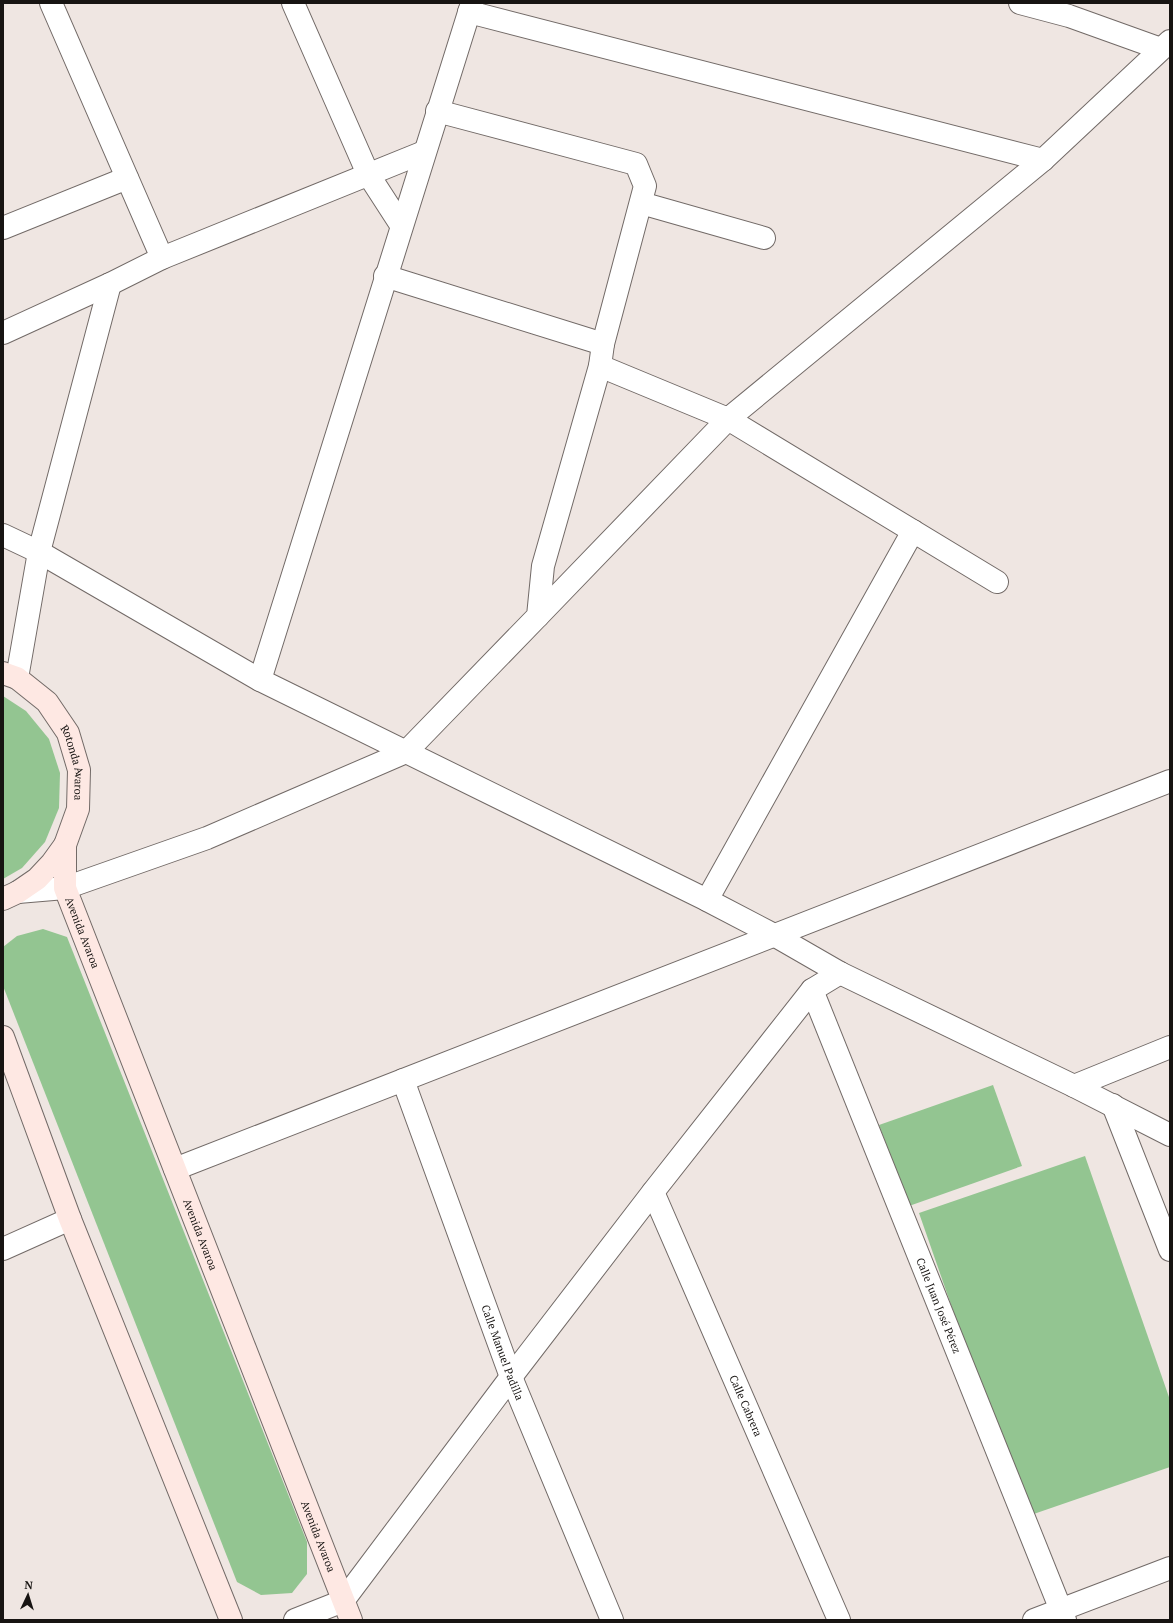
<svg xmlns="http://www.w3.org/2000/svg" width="1173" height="1623" viewBox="0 0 1173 1623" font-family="'PT Serif',serif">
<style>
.green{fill:#93c591}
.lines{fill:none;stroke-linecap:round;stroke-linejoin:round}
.street-casing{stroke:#726a67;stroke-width:24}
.secondary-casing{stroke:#726a67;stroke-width:24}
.street{stroke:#fff;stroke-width:22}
.secondary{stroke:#fee8e3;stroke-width:22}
.labels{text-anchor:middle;stroke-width:3;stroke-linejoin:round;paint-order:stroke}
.street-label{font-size:11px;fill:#171412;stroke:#efe6e2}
</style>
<rect width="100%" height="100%" fill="#efe6e2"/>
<g class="green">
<path d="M 3,696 L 26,711 L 49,739 L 60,773 L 59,808 L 45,842 L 22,868 L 3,879 Z"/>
<path d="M 43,929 L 67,937 L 307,1542 L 307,1574 L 292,1593 L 261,1595 L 237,1582 L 3,986 L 3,947 L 17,936 Z"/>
<path d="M 993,1085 L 1022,1166 L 909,1206 L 879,1125 Z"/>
<path d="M 1085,1156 L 1170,1400 L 1170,1467 L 1025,1517 L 919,1213 Z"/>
</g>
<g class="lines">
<defs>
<g id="street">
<path d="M 51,3 L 162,258"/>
<path d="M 293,3 L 368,174 L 401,225"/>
<path d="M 1020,3 L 1069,16 L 1161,49"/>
<path d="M 469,12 L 1043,160"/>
<path d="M 641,203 L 764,238"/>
<path d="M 3,228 L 127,178"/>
<path d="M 385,276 L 603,344"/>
<path d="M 3,333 L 110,284 L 162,258 L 424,152"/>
<path d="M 600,366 L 728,419 L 1043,160 L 1170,41"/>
<path d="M 3,535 L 39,552 L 260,680 L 707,900 L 774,935 L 840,973 L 1074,1086 L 1170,1135"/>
<path d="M 538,616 L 728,419 L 997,582"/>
<path d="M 17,678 L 39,552 L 110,284"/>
<path d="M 260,680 L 472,3"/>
<path d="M 18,892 L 65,888 L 207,838 L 406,752 L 538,616 L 543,566 L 600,366 L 603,344 L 645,186 L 636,164 L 437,111"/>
<path d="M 707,900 L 913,531"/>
<path id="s1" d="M 812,990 L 1065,1620"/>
<path id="s2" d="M 403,1080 L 511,1377 L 612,1620"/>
<path d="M 1074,1086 L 1170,1047"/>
<path d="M 1113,1105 L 1170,1250"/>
<path d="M 175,1169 L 1170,781"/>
<path id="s3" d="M 653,1192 L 839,1620"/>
<path d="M 3,1249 L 70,1219"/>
<path d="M 295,1620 L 343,1601 L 511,1377 L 653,1192 L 812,990 L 840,973"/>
<path d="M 1034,1620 L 1170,1568"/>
</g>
<g id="secondary">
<path id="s4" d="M 3,673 L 17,678 L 47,702 L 68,733 L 79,770 L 78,809 L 65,845 L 52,863 L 37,879 L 18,892 L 3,899"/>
<path id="s5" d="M 65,845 L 65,888 L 351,1620"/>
<path d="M 3,1037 L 70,1219 L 231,1620"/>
</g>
</defs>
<use href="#street" class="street-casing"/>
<use href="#secondary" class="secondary-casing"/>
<use href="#street" class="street"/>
<use href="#secondary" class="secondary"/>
</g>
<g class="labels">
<g class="street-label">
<text dy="4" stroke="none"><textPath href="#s4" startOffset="121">Rotonda Avaroa</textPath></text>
<text dy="4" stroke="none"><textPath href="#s5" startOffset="91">Avenida Avaroa</textPath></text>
<text dy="4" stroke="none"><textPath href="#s5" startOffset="415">Avenida Avaroa</textPath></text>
<text dy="4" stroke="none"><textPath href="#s1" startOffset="340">Calle Juan José Pérez</textPath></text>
<text dy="4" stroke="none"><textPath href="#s2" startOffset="290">Calle Manuel Padilla</textPath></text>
<text dy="4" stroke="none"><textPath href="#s3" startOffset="233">Calle Cabrera</textPath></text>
<text dy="4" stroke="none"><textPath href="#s5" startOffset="739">Avenida Avaroa</textPath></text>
</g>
</g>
<rect width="1173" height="1623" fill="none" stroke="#171412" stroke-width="8"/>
<g transform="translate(28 1595) rotate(4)" stroke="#efe6e2" stroke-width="3" paint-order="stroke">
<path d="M0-3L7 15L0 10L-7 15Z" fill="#171412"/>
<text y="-6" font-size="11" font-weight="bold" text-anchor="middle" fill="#171412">N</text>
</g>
</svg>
